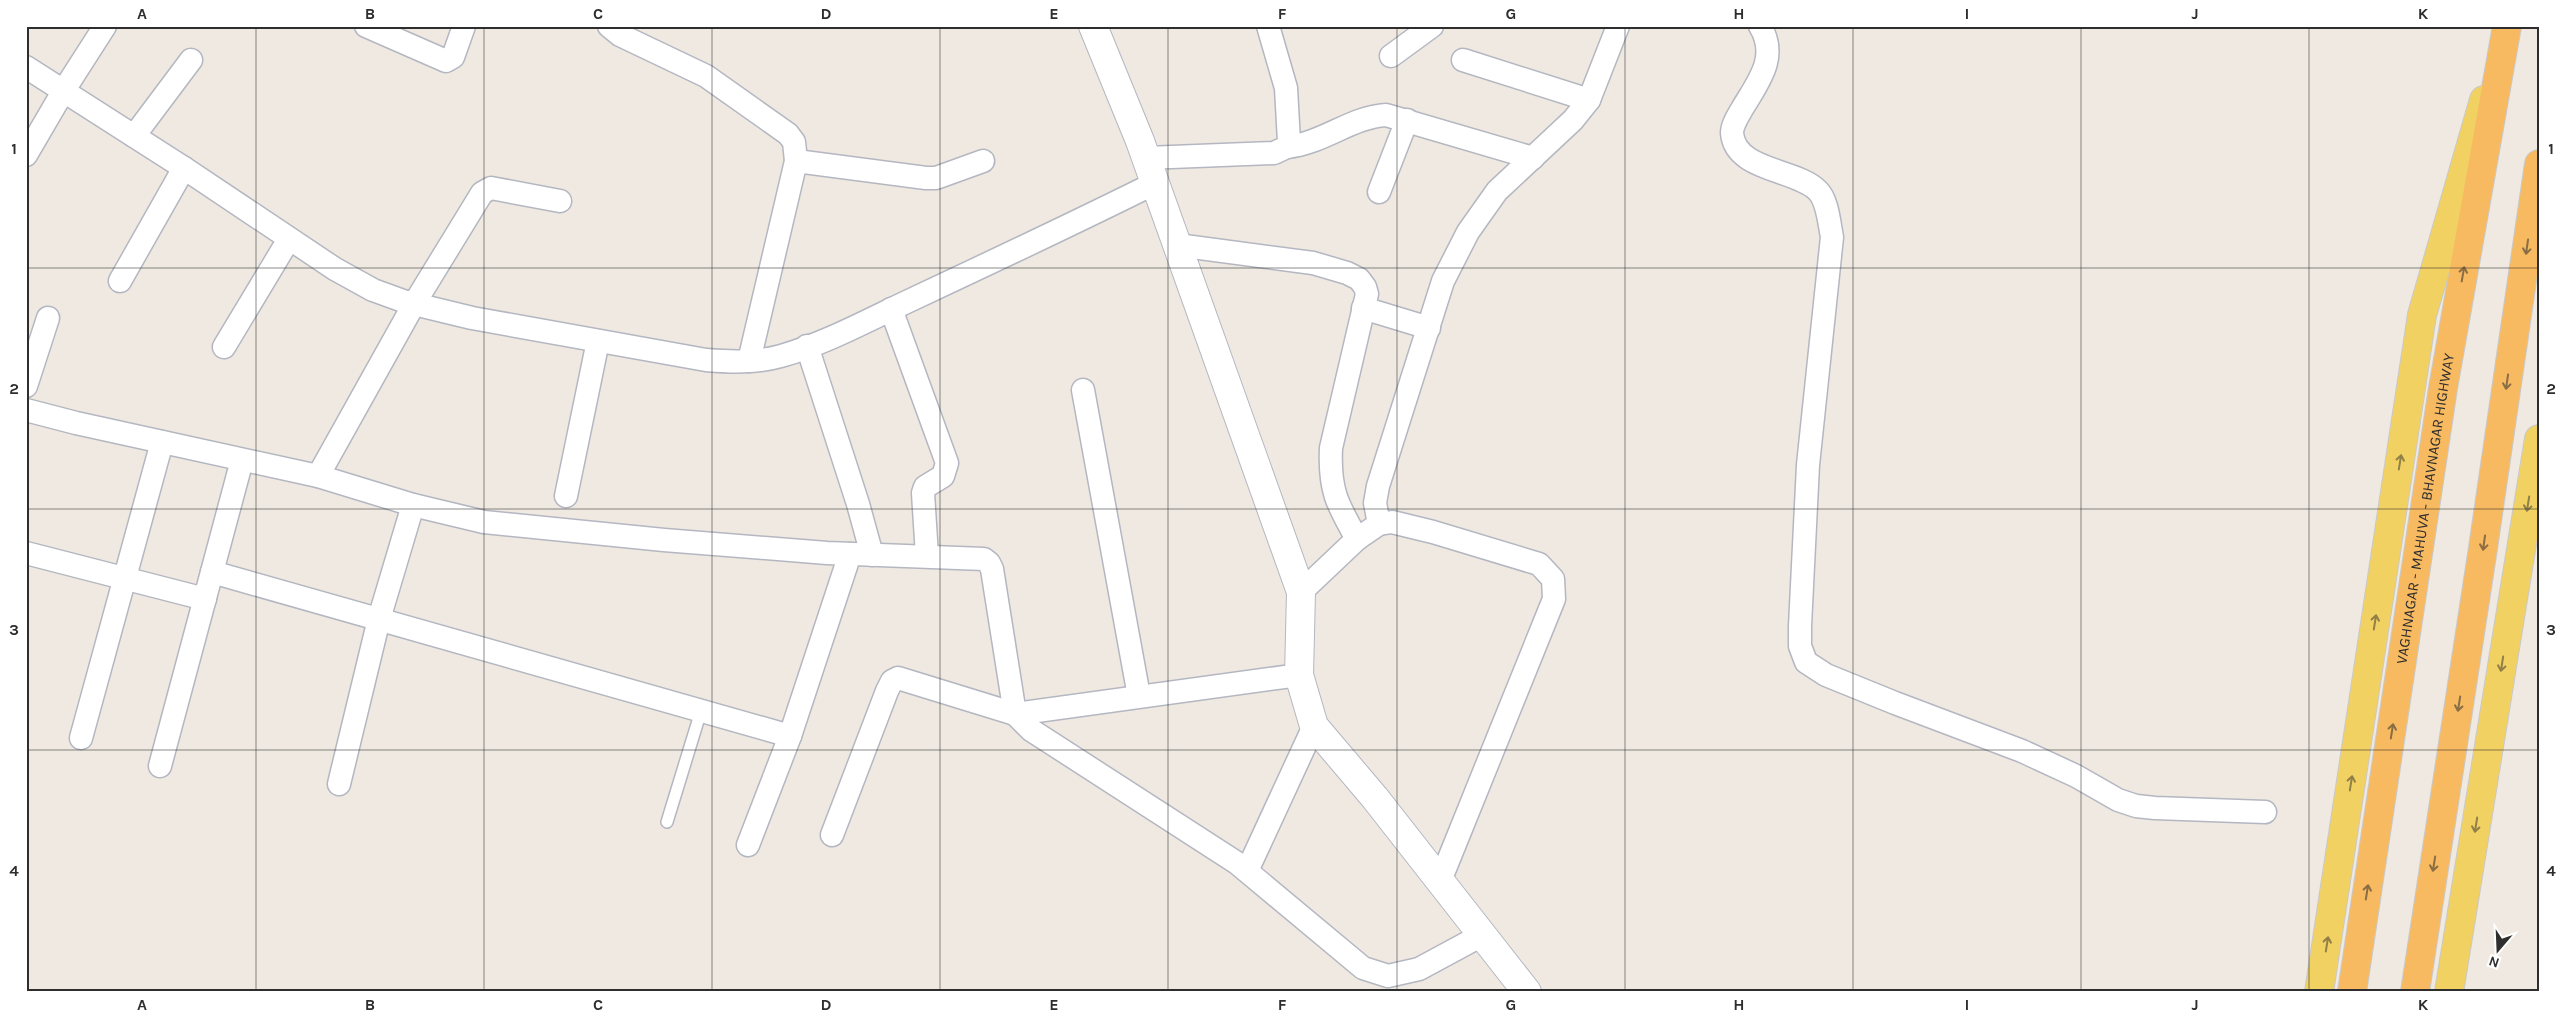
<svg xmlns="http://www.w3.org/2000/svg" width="2565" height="1018" viewBox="0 0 2565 1018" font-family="Karla,sans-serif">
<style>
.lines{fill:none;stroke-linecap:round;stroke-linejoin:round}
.service-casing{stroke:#b4b7c1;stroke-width:14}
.minor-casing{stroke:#b4b7c1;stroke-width:25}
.tertiary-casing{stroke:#b4b7c1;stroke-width:30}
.primary-casing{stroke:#c9c9c9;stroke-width:30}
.trunk-casing{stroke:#c9c9c9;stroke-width:30}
.service{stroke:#fff;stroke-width:11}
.minor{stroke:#fff;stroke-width:22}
.tertiary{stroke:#fff;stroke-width:28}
.primary{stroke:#f2d163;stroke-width:28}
.trunk{stroke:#f8ba60;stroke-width:28}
.oneway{stroke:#896d44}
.oneway2{stroke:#908048}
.grid{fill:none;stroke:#2e2e2e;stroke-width:1;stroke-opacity:0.55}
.labels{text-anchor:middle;stroke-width:4;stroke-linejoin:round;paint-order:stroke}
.street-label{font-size:15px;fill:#2e2e2e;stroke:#fff}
.neatline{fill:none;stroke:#2e2e2e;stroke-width:2}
.grid-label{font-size:16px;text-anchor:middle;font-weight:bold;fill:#2e2e2e}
</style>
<rect width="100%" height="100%" fill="#efe9e1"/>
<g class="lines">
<defs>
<path id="service" d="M 667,822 L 701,711"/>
<g id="minor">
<path d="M 366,26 L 446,61 L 453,57 L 464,26"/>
<path d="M 609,26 L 620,35 L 706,76 L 788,134 L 794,142 L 796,161 L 749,361"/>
<path d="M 1760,26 C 1779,57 1758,82 1742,109 C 1738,116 1732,125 1732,133 C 1735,171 1796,169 1817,190 C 1828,200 1829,223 1832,237 L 1808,465 L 1800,626 L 1800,646 L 1806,662 L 1826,675 L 1895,703 L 2022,751 L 2076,776 L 2118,800 L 2136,806 L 2155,808 L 2265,812"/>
<path d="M 1391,56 L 1432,26"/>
<path d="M 1463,60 L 1589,100"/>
<path d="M 26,67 L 184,168 L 335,269 L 373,290 L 406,302 L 472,318 L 706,360 C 731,362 756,363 781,356 C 827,343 870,319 913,299 C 994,261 1075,223 1155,183"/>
<path d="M 134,136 L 191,60"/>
<path d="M 1287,147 C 1324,143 1351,117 1386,115 L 1533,158"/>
<path d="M 26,155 L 64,90 L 105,26"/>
<path d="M 1146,158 L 1274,153 L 1287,147 L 1289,142 L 1286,88 L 1268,26"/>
<path d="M 796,161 L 926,178 L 936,178 L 983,161"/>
<path d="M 1379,192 L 1407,120"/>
<path d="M 1177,245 L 1313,263 L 1347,273 L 1359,279 L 1365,287 L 1367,294 L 1331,448 C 1329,490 1337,504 1357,539"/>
<path d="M 120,281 L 184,168"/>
<path d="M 1363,308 L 1429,328"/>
<path d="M 891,309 L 947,463 L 943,476 L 925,487 L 923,493 L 927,556"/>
<path d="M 807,346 L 858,504 L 872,555"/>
<path d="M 224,347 L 289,239"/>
<path d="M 26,386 L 48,318"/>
<path d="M 1083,390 L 1139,696"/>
<path d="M 26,410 L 76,423 L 318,476 L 413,505 L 484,522 L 664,540 L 827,553 L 984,559 L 989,563 L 992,569 L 1015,714 L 1031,730 L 1237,863 L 1363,968 L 1388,976 L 1419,969 L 1482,935"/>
<path d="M 318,476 L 414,304 L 482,193 L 491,188 L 560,201"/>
<path d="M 566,496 L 598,341"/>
<path d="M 1379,524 L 1375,503 L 1378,486 L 1443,281 L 1468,232 L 1497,191 L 1573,120 L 1589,100 L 1618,26"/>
<path d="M 26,553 L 205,599"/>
<path d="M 212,572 L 790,736"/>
<path d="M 1301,592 L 1357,539 L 1379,524 L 1392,522 L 1433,532 L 1539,564 L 1553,579 L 1554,599 L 1440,881"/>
<path d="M 81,738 L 162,442"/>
<path d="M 160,766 L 242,460"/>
<path d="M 339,784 L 379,619 L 413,505"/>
<path d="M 832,835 L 887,691 L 892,681 L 898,678 L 1015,714 L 1299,675"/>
<path d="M 748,845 L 790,736 L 850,554"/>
<path d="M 1247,871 L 1314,726"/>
</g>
<path id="tertiary" d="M 1093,26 L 1140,141 L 1301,592 L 1299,675 L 1314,726 L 1375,798 L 1527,992"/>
<g id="primary">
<path d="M 2319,992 L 2422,315 L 2484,100"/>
<path d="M 2449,992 L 2539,439"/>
</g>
<g id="trunk">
<path id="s1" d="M 2352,992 L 2443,388 L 2507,26"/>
<path d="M 2415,992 L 2483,548 L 2539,164"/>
</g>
</defs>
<use href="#service" class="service-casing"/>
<use href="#minor" class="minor-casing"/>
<use href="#tertiary" class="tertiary-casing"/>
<use href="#primary" class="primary-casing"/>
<use href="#trunk" class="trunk-casing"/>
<use href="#service" class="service"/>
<use href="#minor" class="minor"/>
<use href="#tertiary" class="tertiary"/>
<use href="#primary" class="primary"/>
<use href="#trunk" class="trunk"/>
</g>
<defs><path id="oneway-shaft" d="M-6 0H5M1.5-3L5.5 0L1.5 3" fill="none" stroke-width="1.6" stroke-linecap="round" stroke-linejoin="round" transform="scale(1.25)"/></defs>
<g class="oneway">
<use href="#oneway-shaft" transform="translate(2527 247) rotate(98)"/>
<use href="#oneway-shaft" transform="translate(2463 274) rotate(-80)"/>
<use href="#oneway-shaft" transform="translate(2507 382) rotate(98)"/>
<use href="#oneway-shaft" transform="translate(2484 543) rotate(98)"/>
<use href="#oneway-shaft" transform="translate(2459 704) rotate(99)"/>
<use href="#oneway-shaft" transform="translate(2392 731) rotate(-81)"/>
<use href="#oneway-shaft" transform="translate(2434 864) rotate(99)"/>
<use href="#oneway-shaft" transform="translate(2367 892) rotate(-81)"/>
</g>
<g class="oneway2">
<use href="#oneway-shaft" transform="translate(2400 462) rotate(-81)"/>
<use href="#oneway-shaft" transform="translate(2528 504) rotate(99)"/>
<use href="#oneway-shaft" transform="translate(2375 622) rotate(-81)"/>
<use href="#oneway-shaft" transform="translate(2502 664) rotate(99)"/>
<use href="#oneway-shaft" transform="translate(2351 783) rotate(-81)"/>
<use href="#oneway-shaft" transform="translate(2476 825) rotate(99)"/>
<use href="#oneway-shaft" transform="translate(2327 944) rotate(-81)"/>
</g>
<path class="grid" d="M 256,26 L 256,992M 484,26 L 484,992M 712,26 L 712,992M 940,26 L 940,992M 1168,26 L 1168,992M 1397,26 L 1397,992M 1625,26 L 1625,992M 1853,26 L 1853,992M 2081,26 L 2081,992M 2309,26 L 2309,992M 26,268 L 2539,268M 26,509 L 2539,509M 26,750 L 2539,750"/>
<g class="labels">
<g class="street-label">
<text dy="5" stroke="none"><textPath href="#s1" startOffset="489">VAGHNAGAR - MAHUVA - BHAVNAGAR HIGHWAY</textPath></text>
</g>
</g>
<rect width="2565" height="1018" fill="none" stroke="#ffffff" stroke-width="55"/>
<g transform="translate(2498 950) rotate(199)" stroke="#ffffff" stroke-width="4" paint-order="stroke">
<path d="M0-4L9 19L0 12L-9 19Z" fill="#2e2e2e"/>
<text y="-8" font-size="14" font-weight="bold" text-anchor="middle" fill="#2e2e2e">N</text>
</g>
<rect x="28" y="28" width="2510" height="962" class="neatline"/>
<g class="grid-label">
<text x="142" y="19">A</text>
<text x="370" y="19">B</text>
<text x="598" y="19">C</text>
<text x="826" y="19">D</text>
<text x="1054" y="19">E</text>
<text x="1282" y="19">F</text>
<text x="1511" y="19">G</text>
<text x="1739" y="19">H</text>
<text x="1967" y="19">I</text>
<text x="2195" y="19">J</text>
<text x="2423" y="19">K</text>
<text x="14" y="154">1</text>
<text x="2551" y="154">1</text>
<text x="14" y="394">2</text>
<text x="2551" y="394">2</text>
<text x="14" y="635">3</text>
<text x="2551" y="635">3</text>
<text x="14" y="876">4</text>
<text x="2551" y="876">4</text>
<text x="142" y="1010">A</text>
<text x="370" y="1010">B</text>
<text x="598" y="1010">C</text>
<text x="826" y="1010">D</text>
<text x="1054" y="1010">E</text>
<text x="1282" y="1010">F</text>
<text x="1511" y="1010">G</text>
<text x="1739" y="1010">H</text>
<text x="1967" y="1010">I</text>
<text x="2195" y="1010">J</text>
<text x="2423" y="1010">K</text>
</g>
</svg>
